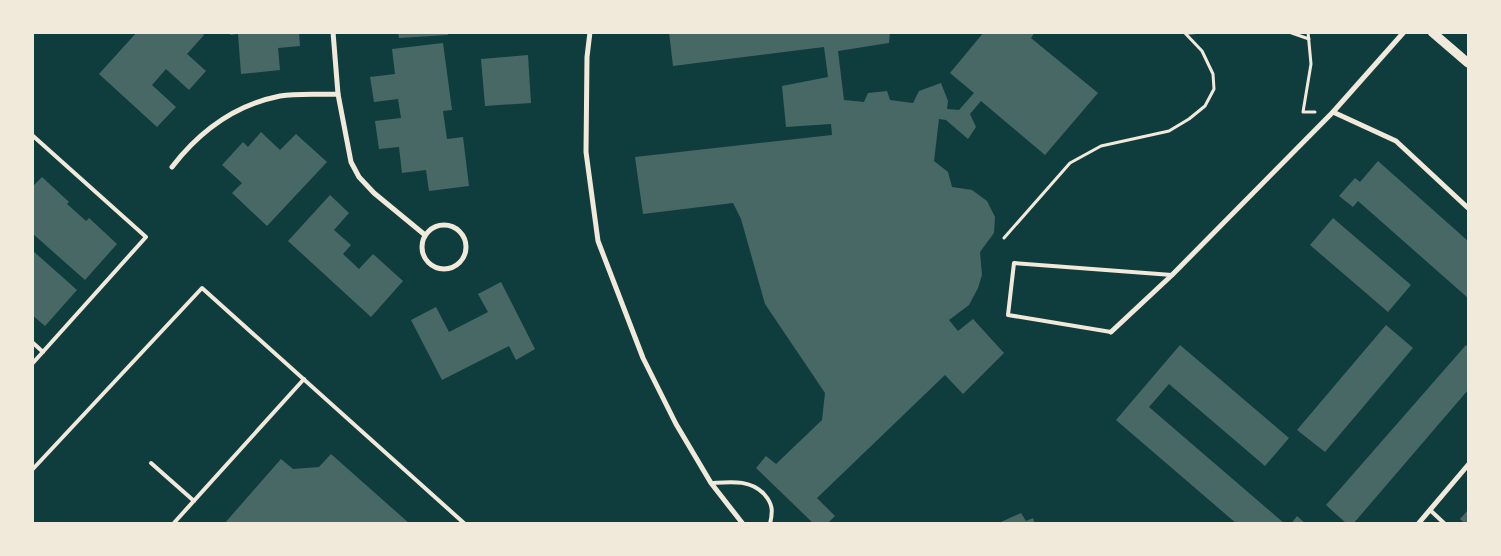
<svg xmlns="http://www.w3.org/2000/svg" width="1501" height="556" viewBox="0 0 1501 556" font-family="Signika,sans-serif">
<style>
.building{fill:#486865}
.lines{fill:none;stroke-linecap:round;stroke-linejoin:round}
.path{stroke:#f1e9da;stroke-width:3}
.service{stroke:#f1e9da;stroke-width:4}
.minor{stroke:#f1e9da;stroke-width:5}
.tertiary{stroke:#f1e9da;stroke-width:9}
</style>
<rect width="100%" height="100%" fill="#0f3d3e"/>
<g class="building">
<path d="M 137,32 L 201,32 L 204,35 L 187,54 L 206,71 L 189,90 L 166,69 L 152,85 L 176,107 L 157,127 L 99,74 Z"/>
<path d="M 230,32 L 299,32 L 300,46 L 278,48 L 280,70 L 241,74 L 238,34 L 230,35 Z"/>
<path d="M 398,32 L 448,32 L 448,35 L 399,38 Z"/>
<path d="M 669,32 L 890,32 L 889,43 L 838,51 L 844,100 L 864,102 L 868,93 L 887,91 L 890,100 L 913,103 L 919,91 L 941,83 L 948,101 L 947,109 L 959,110 L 974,93 L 950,73 L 984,32 L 1035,32 L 1031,38 L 1098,93 L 1045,155 L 981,101 L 970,114 L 976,127 L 968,139 L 946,120 L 939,119 L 934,161 L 948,172 L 952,187 L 972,190 L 987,201 L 995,217 L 994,233 L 980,252 L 982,275 L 978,288 L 969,305 L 949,320 L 958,331 L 973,319 L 1004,353 L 963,394 L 945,375 L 817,498 L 835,516 L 827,524 L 814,524 L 756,468 L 766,456 L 776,464 L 822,420 L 825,393 L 765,304 L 741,219 L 733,203 L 643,214 L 635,157 L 832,135 L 831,124 L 786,127 L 782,86 L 828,77 L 824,47 L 673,66 Z"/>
<path d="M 443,43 L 452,110 L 443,111 L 447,139 L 463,137 L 469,186 L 429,191 L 426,170 L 402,173 L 399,147 L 379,149 L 375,121 L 401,118 L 398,99 L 374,102 L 370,77 L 395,74 L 392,49 Z"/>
<path d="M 528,55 L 531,103 L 485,106 L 481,59 Z"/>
<path d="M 261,132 L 280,150 L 296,134 L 327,162 L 267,226 L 232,193 L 242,183 L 222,165 L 243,142 L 248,147 Z"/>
<path d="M 1378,161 L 1468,241 L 1468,298 L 1358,201 L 1353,207 L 1339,196 L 1355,178 L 1360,182 Z"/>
<path d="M 42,177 L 69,202 L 67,204 L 86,221 L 89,218 L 117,244 L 85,280 L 32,233 L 32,187 Z"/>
<path d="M 330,195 L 349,213 L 334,230 L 351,245 L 343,254 L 359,269 L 373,254 L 403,281 L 371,317 L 288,241 Z"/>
<path d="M 1333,218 L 1411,285 L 1388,312 L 1310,245 Z"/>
<path d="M 32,250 L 77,290 L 45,326 L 32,315 Z"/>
<path d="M 501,282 L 535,349 L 516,360 L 509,346 L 442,380 L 411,320 L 436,307 L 449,332 L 488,312 L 478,294 Z"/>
<path d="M 1386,325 L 1413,348 L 1325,452 L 1297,430 Z"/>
<path d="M 1180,345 L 1289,438 L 1265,466 L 1169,384 L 1149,407 L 1285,524 L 1237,524 L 1116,420 Z"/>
<path d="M 1466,345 L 1468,347 L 1468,390 L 1353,524 L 1347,524 L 1326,505 Z"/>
<path d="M 331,454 L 410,524 L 224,524 L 281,459 L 293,469 L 319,467 Z"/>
<path d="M 1468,510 L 1468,524 L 1465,524 L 1460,519 Z"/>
<path d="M 1021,513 L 1026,521 L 1033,518 L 1035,524 L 1001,524 L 1001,522 Z"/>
<path d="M 1297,516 L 1306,524 L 1291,524 Z"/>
</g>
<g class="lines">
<g class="path">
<path d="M 1289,32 L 1309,39"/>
<path d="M 1308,32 L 1311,64 L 1303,112 L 1315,112"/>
<path d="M 1186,33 L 1207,32"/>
<path d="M 1004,238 L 1070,163 L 1101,146 L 1169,131 L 1189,119 L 1205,106 L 1214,89 L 1213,74 L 1202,51 L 1184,32"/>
</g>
<g class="service">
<path d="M 32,135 L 146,237 L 32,364"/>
<path d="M 1111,332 L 1008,315 L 1014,263 L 1172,275"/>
<path d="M 32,342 L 43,352"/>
<path d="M 151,463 L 194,501"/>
<path d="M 32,470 L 202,288 L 465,524"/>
<path d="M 711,483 C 730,482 750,479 764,494 C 773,504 773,511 770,524"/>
<path d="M 1430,510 L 1445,524"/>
<path d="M 173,524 L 304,379"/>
</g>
<g class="minor">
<path d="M 333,32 L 338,94 L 351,162 L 359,177 L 374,193 L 425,235"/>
<path d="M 590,32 L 587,57 L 586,152 L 598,241 L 643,358 L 676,424 L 711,483 L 743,524"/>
<path d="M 1333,112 L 1396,141 L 1468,208"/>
<path d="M 172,167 C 199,132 235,105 280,96 C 298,93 319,95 338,94"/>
<circle cx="444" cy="247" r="22"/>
<path d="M 1111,332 L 1172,275 L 1333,112 L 1404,32"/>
<path d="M 1418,524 L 1468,465"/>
</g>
<path class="tertiary" d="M 1432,32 L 1468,63"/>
</g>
<rect width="1501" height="556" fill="none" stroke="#f1e9da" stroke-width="68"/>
</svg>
